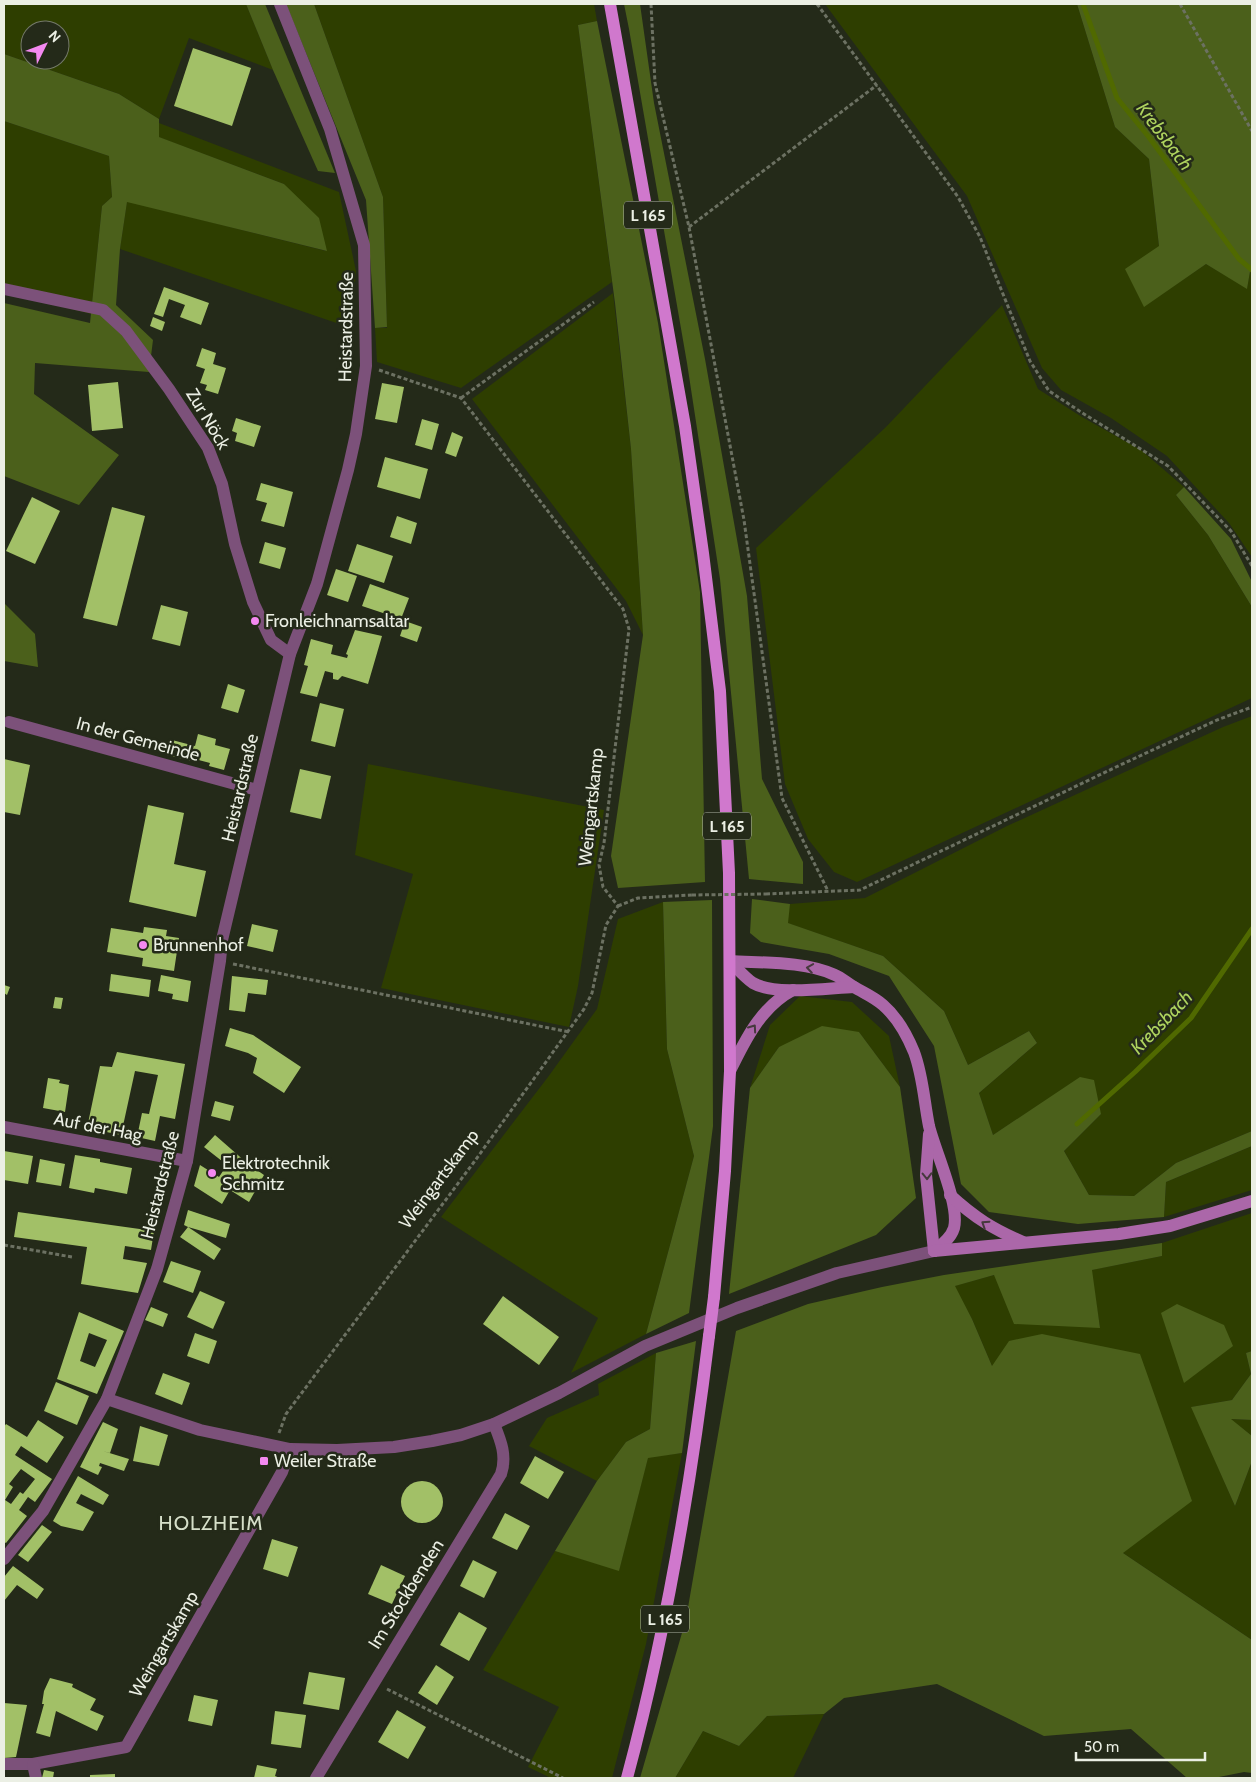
<svg xmlns="http://www.w3.org/2000/svg" width="1256" height="1782" viewBox="0 0 1256 1782" font-family="Cabin,sans-serif">
<style>
.green{fill:#2e3e00;fill-rule:evenodd}
.forest{fill:#4b601b}
.lines{fill:none;stroke-linecap:round;stroke-linejoin:round}
.stream{stroke:#506900;stroke-width:5}
.building{fill:#a2c067;fill-rule:evenodd}
.path{stroke:#6c7162;stroke-width:3;stroke-dasharray:4 2.5;stroke-linecap:butt}
.street{stroke:#7c517a;stroke-width:12}
.secondary{stroke:#ab67a9;stroke-width:12}
.primary{stroke:#d078cd;stroke-width:12}
.path-bridge{stroke:#6c7162;stroke-width:3;stroke-dasharray:4 2.5;stroke-linecap:butt}
.primary-bridge{stroke:#d078cd;stroke-width:12}
.oneway{stroke:#46393d}
.poi-dot{fill:#f489f1;stroke:#242a19;stroke-width:2}
.labels{text-anchor:middle;stroke-width:5;stroke-linejoin:round;paint-order:stroke}
.shield{fill:#242a19;stroke:#afb4a7;stroke-width:1}
.shield-label{font-size:16px;font-weight:bold;fill:#ebefe4}
.street-label{font-size:18px;fill:#ebefe4;stroke:#242a19}
.poi-label{font-size:18px;fill:#ebefe4;stroke:#242a19;text-anchor:start}
.water-label{font-size:19px;font-style:italic;fill:#aed35e;stroke:#242a19}
.quarter-label{font-size:20px;letter-spacing:1px;fill:#d6dfc9;stroke:#242a19}
</style>
<rect width="100%" height="100%" fill="#242a19"/>
<g class="green">
<path d="M 4,4 L 246,4 L 273,70 L 189,38 L 159,119 L 119,94 L 4,54 ZM 30,30 L 60,30 L 60,60 L 30,60 Z"/>
<path d="M 314,4 L 594,4 L 597,21 L 578,25 L 612,282 L 461,388 L 377,362 L 375,328 L 387,328 L 383,197 Z"/>
<path d="M 825,4 L 1077,4 L 1115,127 L 1149,159 L 1159,246 L 1144,306 L 1206,264 L 1247,288 L 1252,260 L 1252,557 L 1229,523 L 1167,456 L 1111,418 L 1061,390 L 1042,368 L 967,196 Z"/>
<path d="M 4,121 L 109,156 L 112,197 L 102,206 L 91,314 L 4,292 Z"/>
<path d="M 159,123 L 339,192 L 356,271 L 351,328 L 120,249 L 127,201 L 326,251 L 284,184 L 158,137 Z"/>
<path d="M 613,293 L 631,449 L 643,635 L 626,601 L 472,399 Z"/>
<path d="M 1002,305 L 1038,389 L 1082,417 L 1141,450 L 1184,487 L 1176,495 L 1208,535 L 1252,607 L 1252,698 L 857,882 L 834,872 L 808,839 L 785,784 L 756,548 L 886,427 Z"/>
<path d="M 1252,716 L 1252,1131 L 1176,1163 L 1134,1196 L 1089,1195 L 1064,1151 L 1101,1114 L 1080,1078 L 993,1135 L 979,1093 L 1037,1043 L 1029,1031 L 968,1065 L 944,1011 L 883,956 L 787,923 L 790,904 L 865,898 L 1007,826 L 1223,727 Z"/>
<path d="M 368,764 L 604,810 L 578,986 L 569,1027 L 381,988 L 413,874 L 355,855 Z"/>
<path d="M 663,902 L 667,1049 L 694,1156 L 646,1334 L 571,1373 L 598,1318 L 441,1217 L 548,1077 L 597,1009 L 618,919 Z"/>
<path d="M 800,996 L 852,1002 L 889,1036 L 900,1087 L 859,1032 L 779,1047 L 750,1088 L 770,1025 Z"/>
<path d="M 1252,1146 L 1252,1190 L 1164,1217 L 1166,1182 Z"/>
<path d="M 1252,1213 L 1252,1351 L 1246,1353 L 1251,1374 L 1232,1400 L 1192,1407 L 1235,1506 L 1252,1461 L 1252,1640 L 1123,1553 L 992,1366 L 972,1319 L 954,1286 L 994,1275 L 1100,1328 L 1091,1270 L 1162,1256 L 1162,1243 Z"/>
<path d="M 656,1353 L 650,1429 L 626,1442 L 597,1481 L 529,1446 L 547,1418 L 599,1395 L 598,1384 Z"/>
<path d="M 1230,1419 L 1252,1420 L 1252,1436 Z"/>
<path d="M 682,1453 L 646,1644 L 612,1778 L 551,1778 L 528,1767 L 559,1707 L 483,1670 L 555,1551 L 619,1570 L 648,1457 Z"/>
<path d="M 824,1714 L 793,1778 L 675,1778 L 703,1731 L 739,1746 L 767,1716 Z"/>
</g>
<g class="forest">
<path d="M 246,4 L 265,4 L 335,173 L 318,171 L 273,70 Z"/>
<path d="M 286,4 L 314,4 L 383,197 L 387,327 L 375,328 L 366,200 Z"/>
<path d="M 624,4 L 640,4 L 654,103 L 705,359 L 747,596 L 762,779 L 803,862 L 803,884 L 749,879 L 720,579 L 687,363 L 629,29 Z"/>
<path d="M 1077,4 L 1252,4 L 1252,260 L 1247,289 L 1206,264 L 1144,307 L 1125,269 L 1159,246 L 1149,159 L 1115,127 Z"/>
<path d="M 597,21 L 658,323 L 700,592 L 705,882 L 618,888 L 611,856 L 643,635 L 631,449 L 615,303 L 578,25 Z"/>
<path d="M 4,54 L 119,94 L 159,119 L 159,137 L 284,184 L 319,218 L 327,251 L 127,202 L 120,249 L 116,305 L 153,340 L 149,372 L 35,363 L 34,394 L 119,455 L 79,505 L 4,476 L 4,303 L 90,323 L 102,206 L 112,197 L 109,156 L 4,121 Z"/>
<path d="M 1184,487 L 1231,539 L 1252,582 L 1252,607 L 1208,535 L 1176,495 Z"/>
<path d="M 4,603 L 35,634 L 38,667 L 4,661 Z"/>
<path d="M 752,899 L 790,904 L 788,923 L 883,956 L 944,1011 L 968,1065 L 1029,1031 L 1037,1043 L 979,1093 L 993,1135 L 1080,1077 L 1094,1080 L 1101,1114 L 1064,1151 L 1089,1195 L 1134,1196 L 1176,1163 L 1252,1131 L 1252,1146 L 1166,1182 L 1164,1217 L 1078,1224 L 989,1212 L 961,1184 L 934,1046 L 889,976 L 829,954 L 761,942 L 750,933 Z"/>
<path d="M 712,900 L 713,1126 L 689,1313 L 646,1334 L 694,1156 L 667,1049 L 663,902 Z"/>
<path d="M 822,1026 L 859,1032 L 900,1087 L 916,1198 L 876,1235 L 729,1294 L 750,1088 L 779,1047 Z"/>
<path d="M 1162,1243 L 1162,1256 L 1092,1270 L 1100,1328 L 1014,1324 L 994,1275 L 955,1286 L 972,1319 L 992,1366 L 1009,1341 L 1042,1334 L 1140,1354 L 1192,1501 L 1123,1553 L 1252,1640 L 1252,1773 L 1244,1772 L 1214,1778 L 1187,1778 L 1131,1729 L 1044,1736 L 937,1684 L 844,1698 L 824,1714 L 767,1716 L 739,1746 L 703,1731 L 675,1778 L 640,1778 L 686,1619 L 736,1331 L 808,1304 L 882,1287 L 944,1275 Z"/>
<path d="M 1177,1304 L 1224,1325 L 1233,1346 L 1184,1383 L 1161,1313 Z"/>
<path d="M 696,1341 L 682,1453 L 648,1458 L 619,1571 L 555,1551 L 597,1481 L 626,1442 L 650,1429 L 656,1353 Z"/>
<path d="M 1252,1351 L 1252,1420 L 1231,1419 L 1252,1436 L 1252,1461 L 1235,1506 L 1191,1407 L 1232,1400 L 1251,1374 L 1246,1353 Z"/>
</g>
<g class="lines">
<g class="stream">
<path d="M 1083,4 L 1117,98 L 1148,136 L 1239,259 L 1252,270"/>
<path d="M 1077,1124 L 1135,1072 L 1191,1018 L 1252,929"/>
</g>
</g>
<g class="building">
<path d="M 193,48 L 251,68 L 232,126 L 174,106 Z"/>
<path d="M 164,287 L 209,303 L 201,325 L 180,317 L 185,305 L 169,299 L 163,317 L 154,314 Z"/>
<path d="M 153,317 L 165,322 L 162,331 L 150,326 Z"/>
<path d="M 202,348 L 216,353 L 213,364 L 226,368 L 218,394 L 205,390 L 207,385 L 200,383 L 205,369 L 196,366 Z"/>
<path d="M 118,382 L 123,428 L 92,431 L 88,385 Z"/>
<path d="M 382,383 L 404,387 L 397,423 L 375,419 Z"/>
<path d="M 236,418 L 261,426 L 254,447 L 235,441 L 237,433 L 232,431 Z"/>
<path d="M 422,419 L 439,424 L 432,450 L 415,445 Z"/>
<path d="M 452,432 L 463,437 L 456,457 L 445,453 Z"/>
<path d="M 385,457 L 428,469 L 420,499 L 377,487 Z"/>
<path d="M 261,483 L 293,492 L 284,527 L 261,521 L 267,503 L 256,500 Z"/>
<path d="M 32,497 L 60,511 L 35,564 L 6,551 Z"/>
<path d="M 112,507 L 145,516 L 117,626 L 83,618 Z"/>
<path d="M 397,516 L 417,523 L 411,544 L 390,537 Z"/>
<path d="M 265,542 L 286,548 L 280,569 L 259,563 Z"/>
<path d="M 357,544 L 393,556 L 384,583 L 348,571 Z"/>
<path d="M 336,569 L 357,576 L 348,602 L 327,595 Z"/>
<path d="M 370,584 L 409,598 L 401,619 L 362,606 Z"/>
<path d="M 161,605 L 188,612 L 180,646 L 152,639 Z"/>
<path d="M 405,621 L 422,627 L 417,642 L 400,636 Z"/>
<path d="M 355,630 L 382,636 L 368,684 L 342,676 L 338,680 L 333,679 L 333,673 L 325,671 L 317,697 L 300,693 L 308,666 L 304,665 L 311,639 L 333,645 L 331,654 L 347,658 L 348,655 L 346,654 Z"/>
<path d="M 228,684 L 245,690 L 238,713 L 221,708 Z"/>
<path d="M 320,703 L 344,709 L 335,747 L 311,741 Z"/>
<path d="M 198,734 L 216,739 L 215,745 L 230,749 L 224,770 L 209,766 L 210,763 L 191,758 L 191,761 L 167,755 L 172,740 L 195,746 Z"/>
<path d="M 4,759 L 30,765 L 20,815 L 4,812 Z"/>
<path d="M 300,769 L 331,776 L 321,819 L 290,812 Z"/>
<path d="M 148,805 L 184,813 L 174,864 L 206,871 L 196,917 L 129,902 Z"/>
<path d="M 252,924 L 278,930 L 273,952 L 247,946 Z"/>
<path d="M 144,927 L 167,930 L 166,936 L 179,938 L 174,971 L 142,966 L 143,958 L 107,952 L 111,928 L 143,933 Z"/>
<path d="M 111,974 L 151,980 L 149,997 L 109,991 Z"/>
<path d="M 161,975 L 191,981 L 188,1002 L 172,999 L 173,994 L 158,991 Z"/>
<path d="M 232,976 L 268,980 L 266,995 L 248,993 L 245,1012 L 229,1010 Z"/>
<path d="M 4,985 L 10,987 L 7,995 L 4,993 Z"/>
<path d="M 55,997 L 63,998 L 61,1009 L 53,1008 Z"/>
<path d="M 230,1028 L 253,1035 L 301,1067 L 284,1093 L 253,1073 L 257,1058 L 248,1053 L 225,1046 Z"/>
<path d="M 117,1052 L 185,1064 L 175,1119 L 160,1116 L 155,1141 L 137,1137 L 142,1113 L 149,1114 L 158,1075 L 135,1071 L 121,1135 L 87,1128 L 100,1066 L 112,1067 Z"/>
<path d="M 48,1078 L 60,1080 L 59,1083 L 69,1085 L 65,1112 L 43,1108 Z"/>
<path d="M 215,1101 L 234,1106 L 230,1121 L 211,1116 Z"/>
<path d="M 215,1135 L 247,1163 L 264,1175 L 249,1202 L 230,1190 L 222,1204 L 194,1186 L 200,1165 L 219,1177 L 227,1165 L 204,1147 Z"/>
<path d="M 4,1151 L 33,1156 L 28,1184 L 4,1180 Z"/>
<path d="M 75,1155 L 100,1159 L 100,1162 L 132,1168 L 127,1194 L 95,1188 L 94,1193 L 69,1188 Z"/>
<path d="M 40,1159 L 65,1164 L 61,1186 L 36,1182 Z"/>
<path d="M 188,1210 L 230,1224 L 226,1238 L 188,1227 L 221,1249 L 214,1260 L 180,1237 L 188,1227 L 184,1225 Z"/>
<path d="M 18,1212 L 154,1231 L 151,1250 L 125,1246 L 123,1259 L 147,1263 L 138,1293 L 81,1284 L 87,1247 L 14,1237 Z"/>
<path d="M 171,1261 L 201,1271 L 193,1293 L 163,1282 Z"/>
<path d="M 200,1291 L 225,1302 L 213,1329 L 187,1317 Z"/>
<path d="M 503,1296 L 559,1337 L 539,1365 L 483,1324 Z"/>
<path d="M 151,1307 L 168,1314 L 163,1327 L 145,1320 Z"/>
<path d="M 79,1312 L 124,1331 L 97,1394 L 57,1379 ZM 89,1333 L 107,1340 L 95,1367 L 80,1361 Z"/>
<path d="M 195,1333 L 217,1341 L 209,1364 L 187,1356 Z"/>
<path d="M 163,1373 L 190,1383 L 182,1405 L 155,1394 Z"/>
<path d="M 56,1382 L 89,1396 L 77,1425 L 44,1411 Z"/>
<path d="M 38,1420 L 64,1437 L 47,1463 L 21,1446 L 15,1455 L 52,1479 L 35,1502 L 28,1497 L 19,1510 L 27,1516 L 6,1543 L 4,1542 L 4,1427 L 6,1424 L 27,1437 ZM 21,1469 L 35,1479 L 23,1494 L 20,1492 L 11,1504 L 5,1500 L 13,1487 L 9,1484 Z"/>
<path d="M 103,1422 L 118,1429 L 110,1453 L 103,1451 L 129,1459 L 124,1471 L 100,1463 L 99,1466 L 102,1467 L 98,1475 L 80,1467 Z"/>
<path d="M 140,1426 L 168,1435 L 159,1466 L 133,1461 Z"/>
<path d="M 535,1456 L 564,1472 L 548,1499 L 520,1483 Z"/>
<path d="M 78,1476 L 109,1495 L 103,1505 L 81,1494 L 76,1503 L 94,1512 L 83,1531 L 61,1526 L 53,1521 Z"/>
<circle cx="422" cy="1502" r="21"/>
<path d="M 505,1513 L 530,1526 L 517,1550 L 492,1538 Z"/>
<path d="M 42,1525 L 52,1532 L 28,1562 L 18,1555 Z"/>
<path d="M 272,1539 L 298,1547 L 288,1577 L 263,1569 Z"/>
<path d="M 473,1560 L 497,1572 L 484,1598 L 460,1586 Z"/>
<path d="M 381,1565 L 405,1576 L 392,1604 L 368,1594 Z"/>
<path d="M 13,1566 L 44,1589 L 37,1599 L 17,1585 L 4,1601 L 4,1577 Z"/>
<path d="M 459,1612 L 487,1628 L 469,1661 L 440,1645 Z"/>
<path d="M 436,1665 L 454,1677 L 437,1705 L 418,1693 Z"/>
<path d="M 309,1672 L 345,1678 L 339,1710 L 303,1704 Z"/>
<path d="M 50,1678 L 73,1684 L 72,1687 L 96,1699 L 90,1710 L 104,1716 L 97,1731 L 56,1711 L 50,1737 L 36,1733 L 44,1704 L 42,1704 L 44,1691 Z"/>
<path d="M 194,1695 L 218,1700 L 212,1726 L 188,1721 Z"/>
<path d="M 4,1703 L 27,1705 L 16,1757 L 4,1758 Z"/>
<path d="M 397,1710 L 426,1727 L 408,1759 L 378,1742 Z"/>
<path d="M 275,1711 L 306,1715 L 301,1748 L 271,1744 Z"/>
<path d="M 257,1765 L 277,1769 L 275,1776 L 280,1778 L 254,1778 Z"/>
<path d="M 44,1770 L 54,1772 L 53,1778 L 42,1778 Z"/>
<path d="M 115,1774 L 115,1778 L 90,1778 L 90,1775 Z"/>
</g>
<g class="lines">
<g class="path">
<path d="M 651,4 L 655,83 L 689,227 L 744,520 L 782,798 L 828,891"/>
<path d="M 817,4 L 958,197 L 980,237 L 1030,361 L 1049,391 L 1084,414 L 1168,466 L 1231,531 L 1252,566"/>
<path d="M 1180,4 L 1252,131"/>
<path d="M 689,227 L 877,85"/>
<path d="M 461,398 L 594,302"/>
<path d="M 766,894 L 860,890 L 1116,767 L 1217,720 L 1252,707"/>
<path d="M 618,906 L 638,898 L 692,895"/>
<path d="M 233,964 L 569,1032"/>
<path d="M 4,1245 L 72,1257"/>
<path d="M 279,1433 L 286,1414 L 474,1162 L 584,1009 L 592,993 L 606,925 L 618,906 L 603,887 L 599,865 L 604,843 L 629,629 L 623,609 L 461,398 L 379,370"/>
<path d="M 387,1689 L 563,1778"/>
</g>
<g class="street">
<path d="M 4,289 L 103,310 L 126,331 L 169,389 L 208,448 L 222,484 L 235,544 L 253,602 L 271,640 L 290,654"/>
<path d="M 9,722 L 257,790"/>
<path d="M 4,1127 L 187,1161"/>
<path d="M 107,1399 L 200,1430 L 290,1449 L 337,1450 L 394,1447 L 432,1441 L 461,1435 L 494,1424 L 559,1393 L 645,1346 L 737,1308 L 837,1273 L 934,1251"/>
<path d="M 4,1559 L 43,1511 L 107,1399 L 157,1269 L 187,1161 L 220,961 L 222,940 L 290,654 L 317,584 L 348,470 L 356,434 L 366,366 L 364,245 L 330,129 L 280,4"/>
<path d="M 4,1764 L 33,1764 L 126,1747 L 282,1472 L 290,1449"/>
<path d="M 33,1764 L 36,1778"/>
<path d="M 316,1778 L 501,1474 C 507,1456 501,1441 494,1424"/>
</g>
<g class="secondary">
<path d="M 730,961 C 762,963 805,961 835,975 C 842,978 847,983 854,987 C 864,993 874,997 883,1005 C 897,1017 907,1035 914,1052 C 923,1076 924,1101 929,1126 C 935,1151 960,1205 954,1228 C 951,1238 942,1245 934,1251"/>
<path d="M 730,961 C 737,968 744,977 753,983 C 775,996 828,988 854,987"/>
<path d="M 730,1071 C 745,1040 761,1007 793,990"/>
<path d="M 929,1134 L 926,1175 L 934,1251"/>
<path d="M 950,1195 C 975,1218 993,1229 1023,1242"/>
<path d="M 934,1251 L 1119,1234 L 1170,1226 L 1252,1201"/>
</g>
<g class="primary">
<path d="M 610,4 L 685,426 L 703,553 L 720,691 L 729,873 L 730,1071 L 725,1171 L 714,1297"/>
<path d="M 627,1778 C 666,1633 691,1485 709,1336"/>
</g>
<path class="path-bridge" d="M 692,895 L 766,894"/>
<path class="primary-bridge" d="M 709,1336 L 714,1297"/>
</g>
<defs><path id="oneway-chevron" d="M-2-3.5L2.5 0L-2 3.5" fill="none" stroke-width="1.6" stroke-linecap="round" stroke-linejoin="round" transform="scale(1.25)"/></defs>
<g class="oneway">
<use href="#oneway-chevron" transform="translate(810 968) rotate(-171)"/>
<use href="#oneway-chevron" transform="translate(753 1028) rotate(-55)"/>
<use href="#oneway-chevron" transform="translate(927 1176) rotate(89)"/>
<use href="#oneway-chevron" transform="translate(985 1224) rotate(-147)"/>
</g>
<g class="poi-dot">
<circle cx="255" cy="621" r="5"/>
<circle cx="143" cy="945" r="5"/>
<circle cx="212" cy="1173" r="5"/>
<rect x="259" y="1456" width="10" height="10" rx="2.5"/>
</g>
<g class="labels">
<g class="shield">
<rect x="624" y="201.5" width="48" height="27" rx="4"/>
<rect x="703" y="812.5" width="48" height="27" rx="4"/>
<rect x="641" y="1605.5" width="48" height="27" rx="4"/>
</g>
<g class="shield-label">
<text x="648" y="221">L 165</text>
<text x="727" y="832">L 165</text>
<text x="665" y="1625">L 165</text>
</g>
<g class="street-label">
<text transform="translate(346 327) rotate(-89)" y="6">Heistardstraße</text>
<text transform="translate(208 419) rotate(59)" y="6">Zur Nöck</text>
<text transform="translate(138 739) rotate(15)" y="6">In der Gemeinde</text>
<text transform="translate(240 788) rotate(-77)" y="6">Heistardstraße</text>
<text transform="translate(591 807) rotate(-84)" y="6">Weingartskamp</text>
<text transform="translate(98 1127) rotate(11)" y="6">Auf der Hag</text>
<text transform="translate(439 1179) rotate(-53)" y="6">Weingartskamp</text>
<text transform="translate(160 1185) rotate(-76)" y="6">Heistardstraße</text>
<text transform="translate(406 1594) rotate(-58)" y="6">Im Stockbenden</text>
<text transform="translate(164 1644) rotate(-60)" y="6">Weingartskamp</text>
</g>
<g class="poi-label">
<text x="265" y="627">Fronleichnamsaltar</text>
<text x="153" y="951">Brunnenhof</text>
<text x="222" y="1169">Elektrotechnik<tspan x="222" dy="21">Schmitz</tspan></text>
<text x="274" y="1467">Weiler Straße</text>
</g>
<g class="water-label">
<text transform="translate(1165 136) rotate(53)" y="7">Krebsbach</text>
<text transform="translate(1161 1022) rotate(-46)" y="7">Krebsbach</text>
</g>
<g class="quarter-label">
<text x="211" y="1530">HOLZHEIM</text>
</g>
</g>
<rect width="1256" height="1782" fill="none" stroke="#ebefe4" stroke-width="10"/>
<g transform="translate(45 45) rotate(48)"><circle r="24" fill="#242a19" stroke="#74796a"/>
<path d="M0-4L9 19L0 12L-9 19Z" fill="#f489f1"/>
<text y="-8" font-size="14" font-weight="bold" text-anchor="middle" fill="#ebefe4">N</text>
</g>
<path d="M1076 1752v8h129v-8" fill="none" stroke="#ebefe4" stroke-width="2.5"/>
<text x="1084" y="1752" font-size="15" fill="#ebefe4" stroke="#242a19" stroke-width="4" paint-order="stroke">50 m</text>
</svg>
